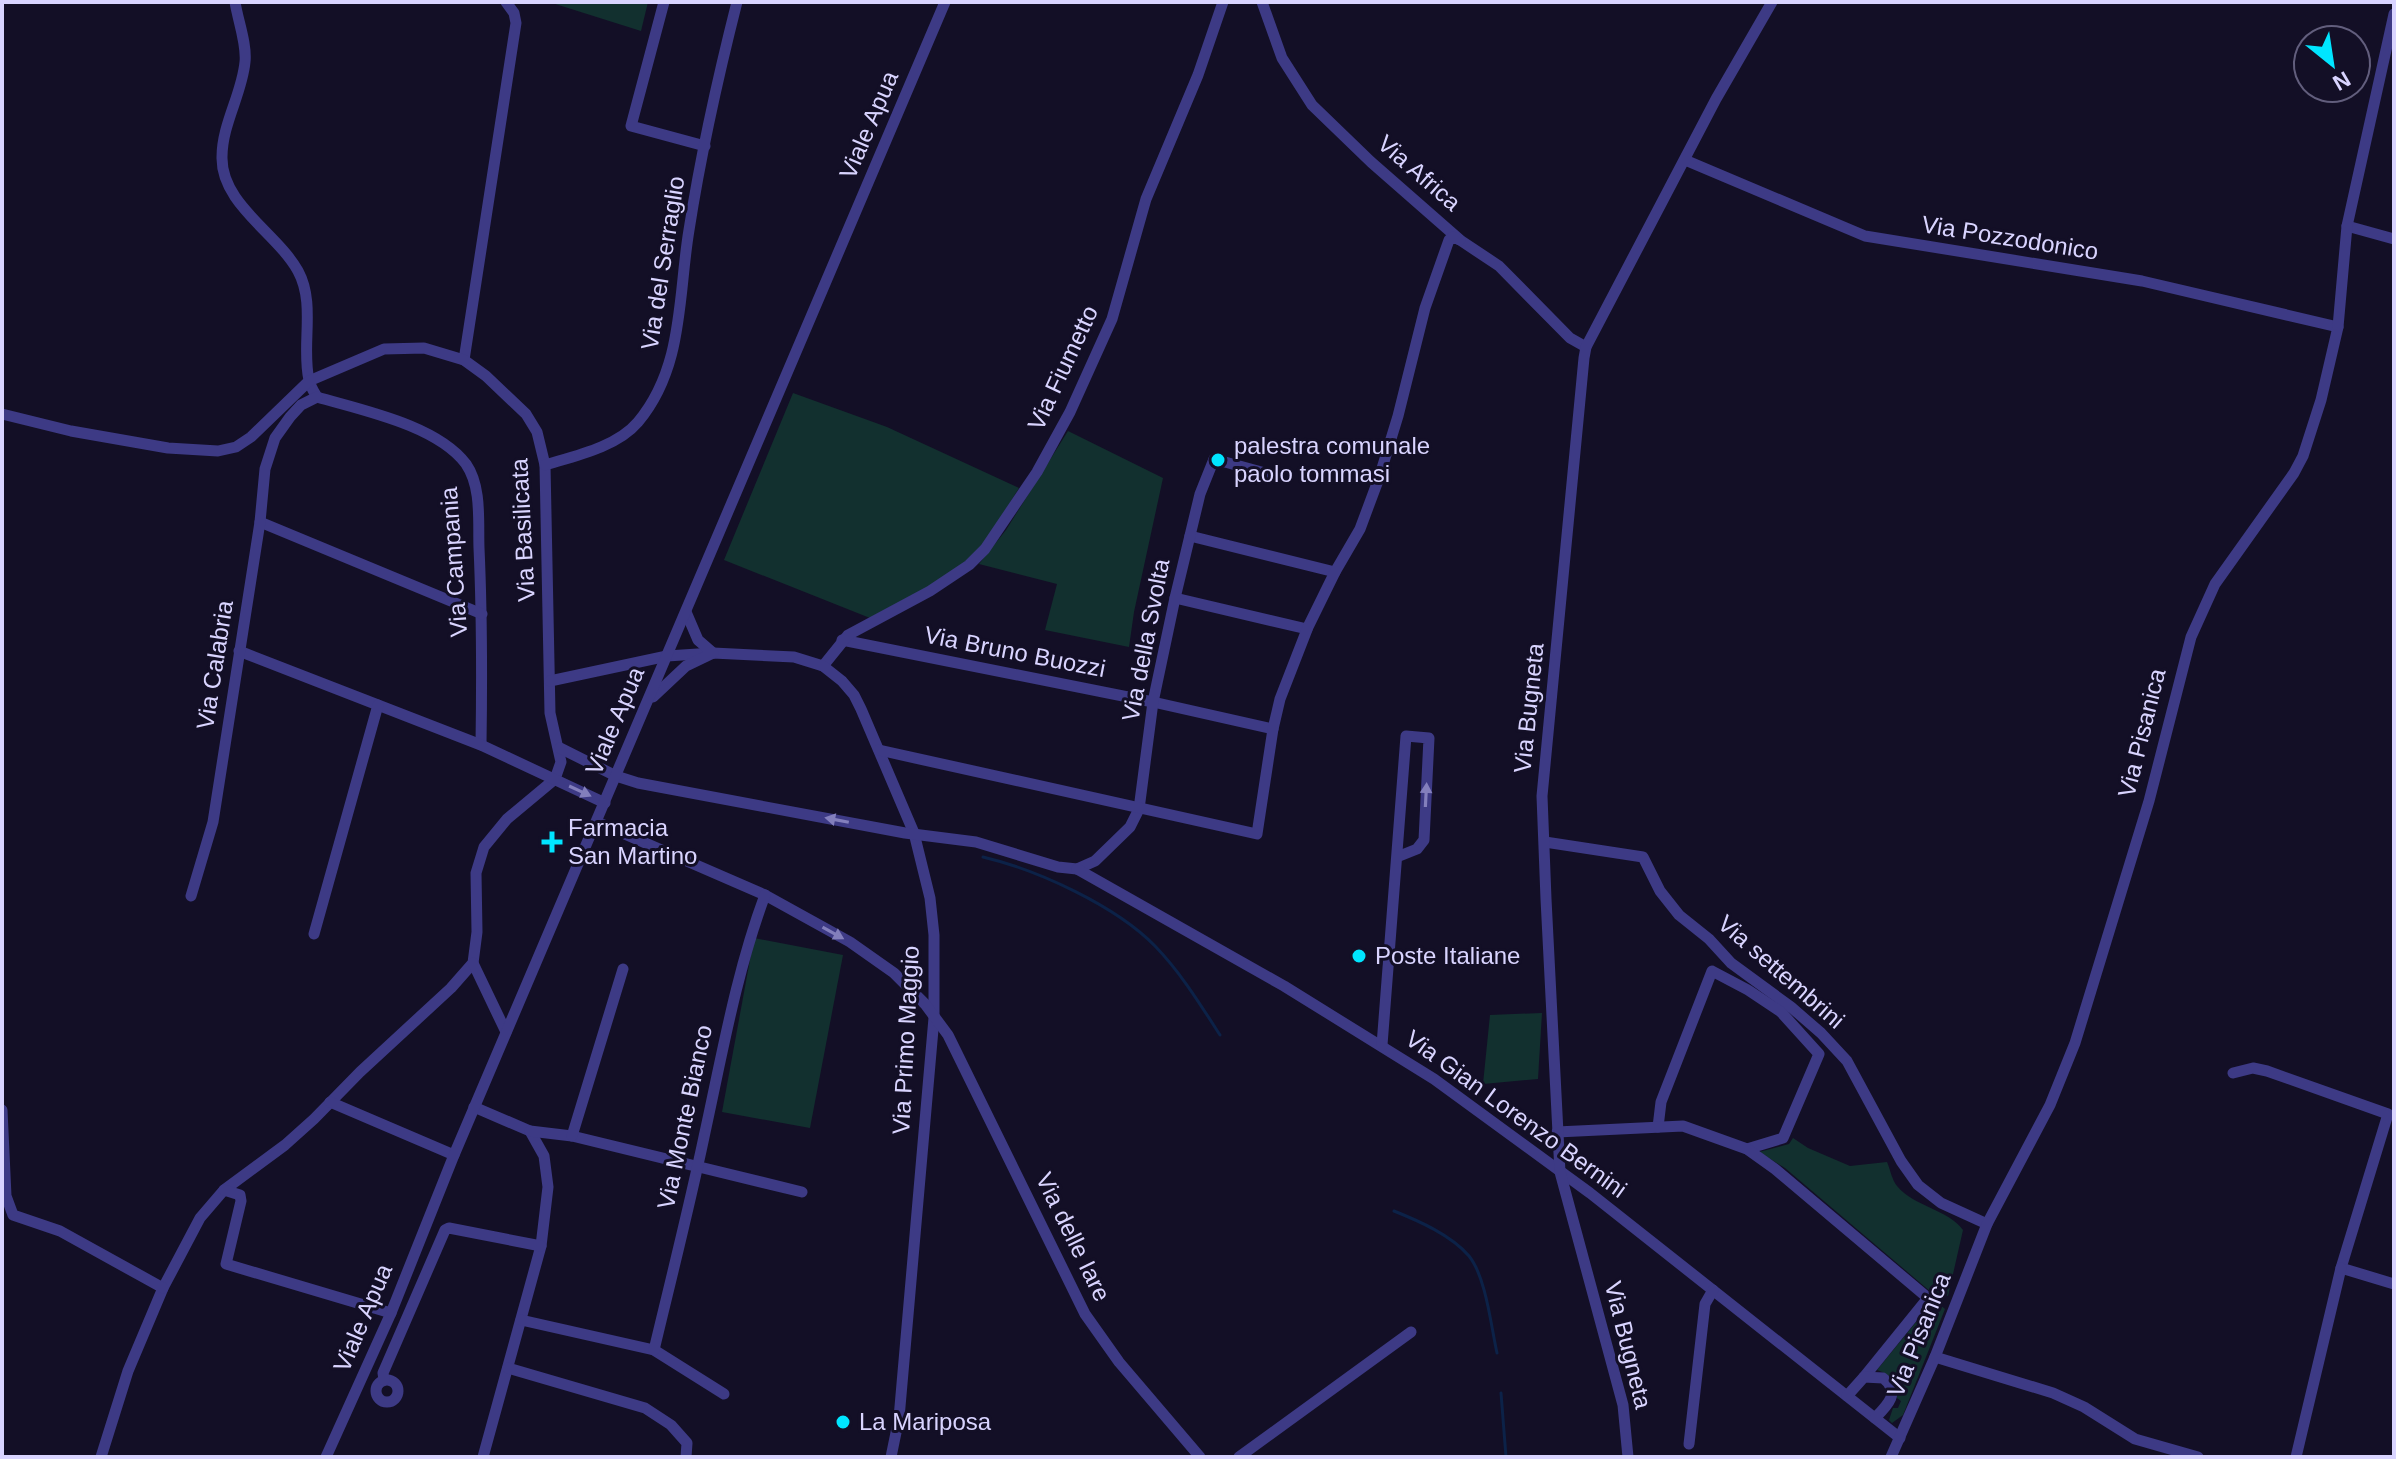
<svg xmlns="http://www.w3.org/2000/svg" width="2396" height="1459" viewBox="0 0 2396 1459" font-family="Helvetica,sans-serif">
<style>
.green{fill:#12302f}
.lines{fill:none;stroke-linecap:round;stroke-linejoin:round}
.stream{stroke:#0c2248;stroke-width:3}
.minor{stroke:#3d3a85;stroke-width:11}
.oneway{fill:#837fbc}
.poi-dot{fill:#00e5ff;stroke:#130f26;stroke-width:3}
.labels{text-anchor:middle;stroke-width:6;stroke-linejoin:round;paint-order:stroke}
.street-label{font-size:24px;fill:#d9d4ff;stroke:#130f26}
.poi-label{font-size:24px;fill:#d9d4ff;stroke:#130f26;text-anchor:start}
</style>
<rect width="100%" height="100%" fill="#130f26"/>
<g class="green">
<path d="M 549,2 L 648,2 L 641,31 Z"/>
<path d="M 793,393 L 887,427 L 1019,488 C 1004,512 990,540 968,560 C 941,585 902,600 870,618 L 724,560 Z"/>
<path d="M 1068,431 L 1163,478 L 1134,612 L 1129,647 L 1045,630 L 1057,584 L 979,564 L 1006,530 Z"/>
<path d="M 754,938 L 843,955 L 810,1128 L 722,1112 Z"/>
<path d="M 1542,1013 L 1538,1079 L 1483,1084 L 1490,1015 Z"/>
<path d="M 1793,1138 L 1808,1148 L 1850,1166 L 1887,1162 C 1890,1169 1892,1180 1897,1186 C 1914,1207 1948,1209 1963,1230 L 1948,1296 L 1931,1292 L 1785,1168 L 1759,1152 L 1789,1144 Z"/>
<path d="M 1934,1300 L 1945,1309 L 1903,1415 L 1892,1423 L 1889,1420 L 1893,1408 L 1898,1408 L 1901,1401 L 1897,1398 C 1898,1383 1892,1375 1877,1370 Z"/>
</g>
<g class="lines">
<g class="stream">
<path d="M 983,857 C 1038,870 1116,906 1155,946 C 1181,973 1200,1004 1220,1035"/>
<path d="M 1394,1211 C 1419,1221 1451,1235 1469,1256 C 1486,1277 1491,1326 1497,1353"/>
<path d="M 1501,1393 L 1506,1457"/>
</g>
<g class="minor">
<path d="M 235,2 C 238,21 247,44 245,62 C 242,94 222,124 222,157 C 221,204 277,233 298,271 C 316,304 301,346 309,380 C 310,386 314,392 317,397 C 361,410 437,425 466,464 C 482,487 478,522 479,548 C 482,614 482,679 481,745"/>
<path d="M 664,2 L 631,126 L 705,146"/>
<path d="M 1262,2 L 1282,58 L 1312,105 L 1371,162 L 1460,240 L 1499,266 L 1570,338 L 1586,347"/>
<path d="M 1685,160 L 1865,236 L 2142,281 L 2338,327"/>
<path d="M 2347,226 L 2394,239"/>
<path d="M 464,360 L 516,23 L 514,13 L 506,2"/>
<path d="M 2,414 L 71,431 L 168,448 L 218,451 L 236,447 L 251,437 L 309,381 L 384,349 L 424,348 L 464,360 L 486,376 L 526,414 L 537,432 L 545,465 L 550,713 L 561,762 L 555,779 L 507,819 L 484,847 L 476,873 L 477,932 L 473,963 L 451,988 L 360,1072 L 314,1119 L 285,1145 L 224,1190 L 200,1218 L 163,1288 L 128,1371 L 101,1457"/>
<path d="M 545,465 C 575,456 617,447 638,422 C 684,367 678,296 689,230 C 701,153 718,77 737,2"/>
<path d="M 260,522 L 482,614"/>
<path d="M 1190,536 L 1335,572"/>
<path d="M 1175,598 L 1307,629"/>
<path d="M 842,640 L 1153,702 L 1273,729"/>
<path d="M 239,651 L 481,745 L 605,803"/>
<path d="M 823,666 L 848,635 L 930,591 L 969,565 L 985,549 L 1037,472 L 1070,412 L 1112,319 L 1146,199 L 1198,75 L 1223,2"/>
<path d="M 550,681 L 667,656 L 713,653 L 794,657 L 823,666 L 842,681 L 854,695 L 861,709 L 914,833 L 930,898 L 934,935 L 934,1018 L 899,1418 L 891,1457"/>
<path d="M 653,697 L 686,666 L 713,653 L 698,640 L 686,612"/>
<path d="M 560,748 L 616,776 L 638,783 L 905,833 L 976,842 L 1058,867 L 1077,869 L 1095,861 L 1130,827 L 1139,809 L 1153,702 L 1175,598 L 1200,494 L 1214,459 L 1276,476"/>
<path d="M 879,750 L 1257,834 L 1273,729 L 1280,699 L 1308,627 L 1335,572 L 1360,529 L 1379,478 L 1398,416 L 1425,308 L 1449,240 L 1453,237 L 1460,240"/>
<path d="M 597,822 L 765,895 L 850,942 L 894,973 L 925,1004 L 948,1035 L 1085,1314 L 1119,1362 L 1200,1457"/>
<path d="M 1545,842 L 1643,857 L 1660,891 L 1679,915 L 1709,939 L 1731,963 L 1791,1007 L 1821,1033 L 1847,1061 L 1901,1161 L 1918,1185 L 1941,1203 L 1987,1224"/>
<path d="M 1077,869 L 1284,986 L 1434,1079 L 1590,1193 L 1900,1438"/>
<path d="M 191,896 L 213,822 L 260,522 L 265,469 L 275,438 L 290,417 L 301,405 L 317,397"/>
<path d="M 314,934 L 378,705"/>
<path d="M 473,963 L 506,1032"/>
<path d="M 1382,1045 C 1390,942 1398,839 1406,736 L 1429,738 L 1424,840 L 1417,849 L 1397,857"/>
<path d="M 2233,1073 L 2253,1068 L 2267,1071 L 2388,1114 L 2341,1268 L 2394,1284"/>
<path d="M 330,1102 L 454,1155"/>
<path d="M 474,1107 L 530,1131 L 544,1156 L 548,1187 L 541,1246 L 483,1457"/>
<path d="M 2,1110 L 6,1196 L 13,1215 L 60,1231 L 163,1288"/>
<path d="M 1658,1127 L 1661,1102 L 1712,971 L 1748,990 L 1781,1012 L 1819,1054 L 1783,1138 L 1747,1149"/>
<path d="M 530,1131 L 572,1136 L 802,1192"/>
<path d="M 1557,1132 L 1683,1126 L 1747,1149 L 1775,1169 L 1928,1298 L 1864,1377"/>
<path d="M 572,1136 L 623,969"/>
<path d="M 224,1190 L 240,1195 L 241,1201 L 226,1264 L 391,1313"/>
<path d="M 521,1320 L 654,1350 L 724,1394"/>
<path d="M 654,1350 C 671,1279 689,1208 704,1137 C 722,1055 736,973 765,895"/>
<path d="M 1935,1357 L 2053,1393 L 2084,1407 L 2135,1439 L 2198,1457"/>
<path d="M 508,1368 L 645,1408 L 671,1425 L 687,1443 L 686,1457"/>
<circle cx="387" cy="1391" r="11"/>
<path d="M 384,1380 L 383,1373 L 445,1230 L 449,1228 L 541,1246"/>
<path d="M 1847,1396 L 1864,1377 L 1883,1378 C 1901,1392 1888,1405 1875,1418"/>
<path d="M 1689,1444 L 1705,1304 L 1713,1290"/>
<path d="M 326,1457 L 391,1313 L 454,1155 L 945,2"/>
<path d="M 1239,1457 L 1411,1332"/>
<path d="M 1628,1457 L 1623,1405 L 1560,1172 L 1546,899 L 1542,796 L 1584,358 L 1586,347 L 1716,99 L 1772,2"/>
<path d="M 1891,1457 L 1935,1357 L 1987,1224 L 2050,1105 L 2075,1043 L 2149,801 L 2191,637 L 2215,584 L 2294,473 L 2303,456 L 2321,400 L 2338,327 L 2347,226 L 2394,14"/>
<path d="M 2296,1457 L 2341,1268"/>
</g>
</g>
<defs><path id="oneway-solid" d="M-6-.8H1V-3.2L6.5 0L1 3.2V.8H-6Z" transform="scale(2)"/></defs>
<g class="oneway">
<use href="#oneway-solid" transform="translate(580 791) rotate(25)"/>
<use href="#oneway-solid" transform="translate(1426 795) rotate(-87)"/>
<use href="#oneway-solid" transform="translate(837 820) rotate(-169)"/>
<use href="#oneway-solid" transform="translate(833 933) rotate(29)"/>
</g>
<g class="poi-dot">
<circle cx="1218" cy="460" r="8"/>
<path d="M548 830h8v8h8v8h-8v8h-8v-8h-8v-8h8z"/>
<circle cx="1359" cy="956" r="8"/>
<circle cx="843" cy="1422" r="8"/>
</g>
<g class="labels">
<g class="street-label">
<text transform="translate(869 125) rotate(-67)" y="8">Viale Apua</text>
<text transform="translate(1419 173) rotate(41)" y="8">Via Africa</text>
<text transform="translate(2010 238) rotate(9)" y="8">Via Pozzodonico</text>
<text transform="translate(663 263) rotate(-81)" y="8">Via del Serraglio</text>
<text transform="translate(1063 368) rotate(-65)" y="8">Via Fiumetto</text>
<text transform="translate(523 530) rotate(-93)" y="8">Via Basilicata</text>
<text transform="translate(454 562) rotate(-94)" y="8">Via Campania</text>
<text transform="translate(1146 640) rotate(-79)" y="8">Via della Svolta</text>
<text transform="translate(1015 652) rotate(11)" y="8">Via Bruno Buozzi</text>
<text transform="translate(215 665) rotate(-81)" y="8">Via Calabria</text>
<text transform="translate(1529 708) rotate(-84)" y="8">Via Bugneta</text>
<text transform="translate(615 721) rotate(-67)" y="8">Viale Apua</text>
<text transform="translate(2142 733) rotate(-76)" y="8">Via Pisanica</text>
<text transform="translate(1781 972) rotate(41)" y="8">Via settembrini</text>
<text transform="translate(906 1040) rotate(-87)" y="8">Via Primo Maggio</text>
<text transform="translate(1516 1114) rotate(36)" y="8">Via Gian Lorenzo Bernini</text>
<text transform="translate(685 1117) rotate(-78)" y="8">Via Monte Bianco</text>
<text transform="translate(1073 1237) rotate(64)" y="8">Via delle Iare</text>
<text transform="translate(363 1318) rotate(-67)" y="8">Viale Apua</text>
<text transform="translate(1919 1335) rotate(-68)" y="8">Via Pisanica</text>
<text transform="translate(1628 1345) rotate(76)" y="8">Via Bugneta</text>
</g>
<g class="poi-label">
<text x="1234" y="454">palestra comunale<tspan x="1234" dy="28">paolo tommasi</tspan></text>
<text x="568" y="836">Farmacia<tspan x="568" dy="28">San Martino</tspan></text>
<text x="1375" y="964">Poste Italiane</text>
<text x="859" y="1430">La Mariposa</text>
</g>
</g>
<rect width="2396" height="1459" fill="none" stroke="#d9d4ff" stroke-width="8"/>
<g transform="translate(2332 64) rotate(150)"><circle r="38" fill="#130f26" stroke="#625e7d" stroke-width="2"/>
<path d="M0-6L14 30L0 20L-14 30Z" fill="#00e5ff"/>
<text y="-12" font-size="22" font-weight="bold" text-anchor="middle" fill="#d9d4ff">N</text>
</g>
</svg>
